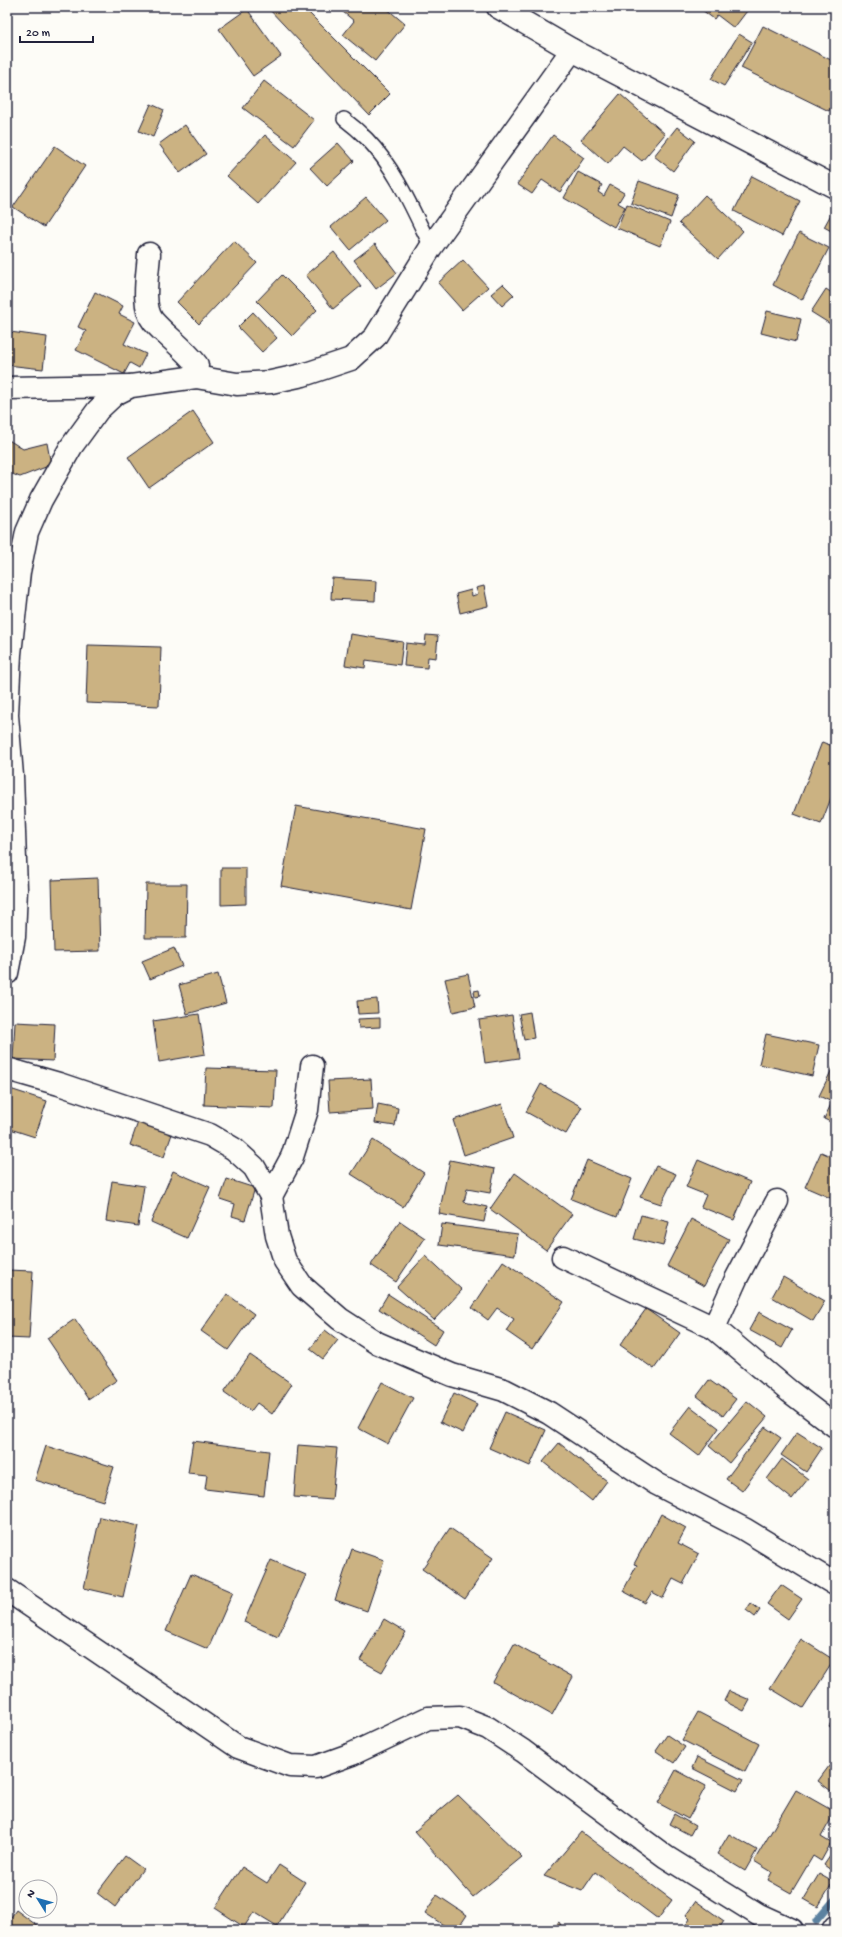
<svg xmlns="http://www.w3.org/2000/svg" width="842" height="1937" viewBox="0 0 842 1937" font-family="'Gochi Hand',sans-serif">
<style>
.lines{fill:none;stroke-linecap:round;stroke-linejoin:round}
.stream{stroke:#5c82a0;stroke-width:7}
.building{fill:#cbb282;stroke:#22223b}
.lane-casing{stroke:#22223b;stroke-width:16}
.street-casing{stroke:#22223b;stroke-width:25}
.lane{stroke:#fdfcf7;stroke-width:13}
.street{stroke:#fdfcf7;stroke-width:22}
</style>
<rect width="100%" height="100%" fill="#fdfcf7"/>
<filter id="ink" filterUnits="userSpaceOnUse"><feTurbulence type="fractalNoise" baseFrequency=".025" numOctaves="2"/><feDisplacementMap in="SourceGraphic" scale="8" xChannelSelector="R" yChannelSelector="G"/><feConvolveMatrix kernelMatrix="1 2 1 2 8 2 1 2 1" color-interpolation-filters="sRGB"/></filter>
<g filter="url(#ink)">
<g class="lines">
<path class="stream" d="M 816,1921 L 835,1899"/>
</g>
<g class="building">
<path d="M 267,7 L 303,7 L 390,94 L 369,115 Z"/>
<path d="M 337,7 L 385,7 L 405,24 L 375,61 L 343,35 L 354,21 Z"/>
<path d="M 698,7 L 750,7 L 734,28 L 717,15 L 714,19 Z"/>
<path d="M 247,9 L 281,56 L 253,76 L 219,29 Z"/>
<path d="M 763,26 L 835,62 L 835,99 L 829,111 L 741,68 Z"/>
<path d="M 739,34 L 752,42 L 724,86 L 711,79 Z"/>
<path d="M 264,81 L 314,120 L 294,146 L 243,108 Z"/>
<path d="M 620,94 L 665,134 L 642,161 L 623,146 L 608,164 L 581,140 Z"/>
<path d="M 151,104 L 164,110 L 153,137 L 139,131 Z"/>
<path d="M 185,125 L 206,154 L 180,173 L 159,144 Z"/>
<path d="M 677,127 L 695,141 L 673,171 L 654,156 Z"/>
<path d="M 265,135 L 296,162 L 258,204 L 227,176 Z"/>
<path d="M 553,135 L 584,158 L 560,192 L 542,180 L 532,194 L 517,184 Z"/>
<path d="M 338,143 L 354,161 L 327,186 L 310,168 Z"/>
<path d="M 55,146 L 85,166 L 44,227 L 13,207 Z"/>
<path d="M 578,172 L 602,185 L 598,192 L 604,196 L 610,185 L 624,193 L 618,203 L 625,207 L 614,227 L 564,198 Z"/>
<path d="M 752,176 L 800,201 L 782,236 L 734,211 Z"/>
<path d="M 639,181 L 679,195 L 671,218 L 631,203 Z"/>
<path d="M 705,195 L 743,231 L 718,259 L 679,223 Z"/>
<path d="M 366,197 L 386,220 L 350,250 L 331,227 Z"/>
<path d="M 627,204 L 670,222 L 660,246 L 617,228 Z"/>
<path d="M 835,207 L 835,233 L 824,227 Z"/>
<path d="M 799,233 L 829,248 L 802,300 L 773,285 Z"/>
<path d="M 234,241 L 257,263 L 199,324 L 177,302 Z"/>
<path d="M 375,244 L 397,273 L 376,289 L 354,260 Z"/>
<path d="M 334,252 L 361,286 L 333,309 L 306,275 Z"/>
<path d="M 463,260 L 488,287 L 462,310 L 438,283 Z"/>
<path d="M 282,275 L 317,310 L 292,336 L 257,301 Z"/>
<path d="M 503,284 L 514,295 L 502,306 L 491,294 Z"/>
<path d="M 826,289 L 835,295 L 835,327 L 811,312 Z"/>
<path d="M 95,292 L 123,306 L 119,314 L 135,322 L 124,344 L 146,354 L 139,368 L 130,363 L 124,374 L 76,350 L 86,331 L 78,327 Z"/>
<path d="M 767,311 L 801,319 L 796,342 L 761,333 Z"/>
<path d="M 253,312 L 277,338 L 262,352 L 238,327 Z"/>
<path d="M 10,332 L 47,337 L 43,369 L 7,365 Z"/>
<path d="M 193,411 L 214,442 L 149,488 L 128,457 Z"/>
<path d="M 7,439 L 23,449 L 47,443 L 51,465 L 20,477 L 12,474 L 7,476 Z"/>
<path d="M 332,578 L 376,581 L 375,601 L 331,599 Z"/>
<path d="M 484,586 L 488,606 L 460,613 L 456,594 L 471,590 L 472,596 L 478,594 L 476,588 Z"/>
<path d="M 350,634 L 403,642 L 400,665 L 366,660 L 365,668 L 345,665 Z"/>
<path d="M 426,635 L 438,636 L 436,658 L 428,657 L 427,668 L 404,666 L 406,643 L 425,645 Z"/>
<path d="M 88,645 L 161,647 L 159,706 L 86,703 Z"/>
<path d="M 822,742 L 835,747 L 835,788 L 821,824 L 794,814 Z"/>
<path d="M 296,806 L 426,829 L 411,910 L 281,886 Z"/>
<path d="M 221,868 L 246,868 L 246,904 L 221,905 Z"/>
<path d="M 98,878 L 100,951 L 54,952 L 52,880 Z"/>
<path d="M 146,884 L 187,884 L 186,938 L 145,938 Z"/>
<path d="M 174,948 L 182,966 L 150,979 L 142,961 Z"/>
<path d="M 218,974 L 226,1003 L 187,1014 L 179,985 Z"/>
<path d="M 468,974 L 475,1007 L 453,1012 L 445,979 Z"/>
<path d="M 479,990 L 480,996 L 475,997 L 474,991 Z"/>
<path d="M 377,999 L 378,1013 L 358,1014 L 357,1001 Z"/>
<path d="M 530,1012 L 534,1038 L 524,1040 L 519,1014 Z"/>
<path d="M 199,1014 L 205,1054 L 159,1062 L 153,1021 Z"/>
<path d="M 512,1015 L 519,1058 L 485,1063 L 479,1020 Z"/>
<path d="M 380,1018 L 380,1027 L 359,1028 L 358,1019 Z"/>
<path d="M 15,1022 L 55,1024 L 53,1061 L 13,1059 Z"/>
<path d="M 766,1034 L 819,1045 L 812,1076 L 759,1064 Z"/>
<path d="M 835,1063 L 835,1124 L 824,1119 L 832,1102 L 819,1096 Z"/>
<path d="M 206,1068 L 276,1070 L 274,1108 L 204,1105 Z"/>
<path d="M 371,1079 L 373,1109 L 330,1112 L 328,1081 Z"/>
<path d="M 541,1084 L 582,1107 L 566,1134 L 526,1112 Z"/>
<path d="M 7,1088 L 47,1101 L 35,1137 L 7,1128 Z"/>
<path d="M 378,1104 L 398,1108 L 395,1126 L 375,1123 Z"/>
<path d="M 502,1104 L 513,1138 L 464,1155 L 453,1120 Z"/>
<path d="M 138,1122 L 172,1134 L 164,1157 L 130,1145 Z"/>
<path d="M 373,1140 L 424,1173 L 403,1207 L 351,1174 Z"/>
<path d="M 821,1152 L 835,1158 L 835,1200 L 805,1187 Z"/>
<path d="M 450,1160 L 495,1169 L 490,1193 L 467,1189 L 464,1202 L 487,1207 L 484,1222 L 439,1214 Z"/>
<path d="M 587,1160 L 632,1179 L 617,1217 L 571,1199 Z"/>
<path d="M 698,1160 L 750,1182 L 734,1220 L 701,1207 L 706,1195 L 686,1187 Z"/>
<path d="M 656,1166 L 676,1174 L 661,1204 L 640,1197 Z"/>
<path d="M 173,1171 L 210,1187 L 187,1238 L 151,1222 Z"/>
<path d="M 515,1173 L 572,1214 L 546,1250 L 490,1209 Z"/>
<path d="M 227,1179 L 255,1188 L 245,1220 L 232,1216 L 235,1204 L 220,1199 Z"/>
<path d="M 112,1181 L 144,1186 L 138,1226 L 106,1221 Z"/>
<path d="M 641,1215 L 669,1222 L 663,1246 L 634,1239 Z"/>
<path d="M 691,1219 L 729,1239 L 704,1286 L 667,1266 Z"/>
<path d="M 400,1221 L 425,1238 L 396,1282 L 371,1265 Z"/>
<path d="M 442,1224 L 518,1234 L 515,1255 L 439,1245 Z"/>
<path d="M 425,1256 L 462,1290 L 434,1320 L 397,1287 Z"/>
<path d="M 503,1261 L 564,1302 L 532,1349 L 506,1331 L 514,1319 L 497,1308 L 488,1320 L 472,1308 Z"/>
<path d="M 7,1270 L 33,1271 L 29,1339 L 7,1338 Z"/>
<path d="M 783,1277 L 825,1301 L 813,1321 L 772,1297 Z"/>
<path d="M 227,1294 L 254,1314 L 228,1350 L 201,1331 Z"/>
<path d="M 388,1294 L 443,1330 L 434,1345 L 379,1309 Z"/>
<path d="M 646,1309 L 680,1333 L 654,1369 L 620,1345 Z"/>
<path d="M 759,1312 L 792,1330 L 782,1348 L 749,1330 Z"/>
<path d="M 75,1319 L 117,1380 L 88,1399 L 47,1338 Z"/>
<path d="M 325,1330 L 338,1340 L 323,1359 L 310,1349 Z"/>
<path d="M 250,1355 L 292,1384 L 272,1414 L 257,1403 L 251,1411 L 224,1392 Z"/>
<path d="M 709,1380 L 736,1399 L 723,1416 L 697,1396 Z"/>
<path d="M 382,1382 L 413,1398 L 388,1444 L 358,1428 Z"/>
<path d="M 454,1393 L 477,1404 L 463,1433 L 440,1422 Z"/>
<path d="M 747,1401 L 767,1417 L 729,1463 L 709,1446 Z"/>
<path d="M 690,1406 L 719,1428 L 699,1456 L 669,1433 Z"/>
<path d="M 505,1412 L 546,1430 L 530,1466 L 489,1448 Z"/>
<path d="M 765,1427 L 781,1438 L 742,1491 L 726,1479 Z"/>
<path d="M 797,1432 L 822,1448 L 806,1472 L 781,1455 Z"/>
<path d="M 193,1441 L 269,1451 L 264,1496 L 205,1489 L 207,1475 L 188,1473 Z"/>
<path d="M 559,1443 L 607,1481 L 592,1501 L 543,1462 Z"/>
<path d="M 298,1445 L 337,1448 L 332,1500 L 294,1497 Z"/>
<path d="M 46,1446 L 114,1467 L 103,1501 L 35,1480 Z"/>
<path d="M 782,1459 L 808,1479 L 792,1499 L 767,1479 Z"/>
<path d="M 661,1514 L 686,1528 L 678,1543 L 699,1554 L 683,1584 L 673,1579 L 663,1598 L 652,1592 L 645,1603 L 623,1591 L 637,1565 L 634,1564 Z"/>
<path d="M 100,1517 L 139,1526 L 123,1597 L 84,1588 Z"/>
<path d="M 450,1528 L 493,1558 L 465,1599 L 422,1569 Z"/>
<path d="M 352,1549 L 384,1560 L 367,1611 L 335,1600 Z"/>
<path d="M 271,1560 L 306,1575 L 278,1637 L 244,1622 Z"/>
<path d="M 191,1574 L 233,1592 L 208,1649 L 166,1631 Z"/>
<path d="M 781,1585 L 802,1599 L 788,1619 L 767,1604 Z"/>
<path d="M 751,1603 L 760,1610 L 755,1617 L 746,1610 Z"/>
<path d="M 384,1619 L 406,1632 L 382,1672 L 360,1660 Z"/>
<path d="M 801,1639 L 834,1660 L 803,1708 L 770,1688 Z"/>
<path d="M 514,1644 L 573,1677 L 552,1715 L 493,1682 Z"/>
<path d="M 729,1691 L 750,1700 L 744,1711 L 724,1701 Z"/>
<path d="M 698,1712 L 759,1744 L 745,1772 L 682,1740 Z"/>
<path d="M 835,1717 L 835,1730 L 829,1726 Z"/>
<path d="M 667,1735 L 685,1747 L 674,1763 L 656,1751 Z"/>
<path d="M 697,1757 L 743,1780 L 737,1791 L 692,1768 Z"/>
<path d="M 835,1758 L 835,1794 L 818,1781 Z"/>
<path d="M 676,1770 L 706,1786 L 688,1819 L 658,1803 Z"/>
<path d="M 796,1790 L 835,1812 L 821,1837 L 831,1843 L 821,1861 L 813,1856 L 791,1893 L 768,1880 L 772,1872 L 754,1861 Z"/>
<path d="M 458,1795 L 522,1857 L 473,1897 L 415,1831 Z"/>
<path d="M 674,1814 L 695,1826 L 690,1835 L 669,1824 Z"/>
<path d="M 581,1832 L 672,1900 L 658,1919 L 595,1872 L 582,1891 L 544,1876 Z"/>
<path d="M 729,1834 L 757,1850 L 745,1871 L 717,1854 Z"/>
<path d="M 835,1849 L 835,1873 L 824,1865 Z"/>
<path d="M 125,1856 L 143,1869 L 115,1907 L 97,1893 Z"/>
<path d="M 279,1865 L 305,1882 L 277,1926 L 254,1912 L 244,1927 L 215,1908 L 242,1867 L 267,1883 Z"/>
<path d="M 819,1874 L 833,1882 L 818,1907 L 804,1899 Z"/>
<path d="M 437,1895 L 467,1915 L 457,1930 L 451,1930 L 425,1913 Z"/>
<path d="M 696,1901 L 724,1921 L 718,1930 L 683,1929 L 690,1919 L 686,1915 Z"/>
<path d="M 16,1910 L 43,1930 L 7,1930 L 7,1923 Z"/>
<path d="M 559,1922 L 564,1930 L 548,1930 Z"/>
</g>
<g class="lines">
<defs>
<path id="lane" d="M 344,119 C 352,125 360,132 367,139 C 396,169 413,210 431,247"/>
<g id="street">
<path d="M 498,7 L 572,50 L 835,187"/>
<path d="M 149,254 C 148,272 141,306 153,321 C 166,336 184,348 197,365 L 196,377"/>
<path d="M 7,388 L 129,386"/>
<path d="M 7,973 L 14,937 L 16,889 L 12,776 L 7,715 L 10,654 L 19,572 L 27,532 L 41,500 L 71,447 L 98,410 L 115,394 L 131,386 L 196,377 L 237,384 L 271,382 L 303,375 L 351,359 L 375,337 L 431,247 L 572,50"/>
<path d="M 7,1069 L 59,1084 L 210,1135 L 234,1149 L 254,1167 L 271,1196 L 277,1236 L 285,1261 L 302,1286 L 340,1319 L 377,1343 L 452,1375 L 504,1390 L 549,1413 L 657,1484 L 744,1529 L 835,1584"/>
<path d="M 271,1196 L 292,1157 L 307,1110 L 312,1066"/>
<path d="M 563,1257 L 714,1328 L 789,1391 L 835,1426"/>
<path d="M 714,1328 L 736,1279 L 777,1201"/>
<path d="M 7,1590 L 238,1747 L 290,1766 L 316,1767 L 352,1754 L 428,1718 L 460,1717 L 488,1728 L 523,1751 L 666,1857 L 759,1915 L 792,1930"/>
<path d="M 833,1930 L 835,1927"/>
</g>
</defs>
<use href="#lane" class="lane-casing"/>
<use href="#street" class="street-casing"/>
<use href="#lane" class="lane"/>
<use href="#street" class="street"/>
</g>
</g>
<rect width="842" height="1937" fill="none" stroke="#fdfcf7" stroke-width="24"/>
<rect x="12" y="12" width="818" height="1913" fill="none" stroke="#22223b" stroke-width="1.5" filter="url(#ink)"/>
<g transform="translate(38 1899) rotate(307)"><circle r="19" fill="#fdfcf7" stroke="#a5a5ac"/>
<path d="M0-3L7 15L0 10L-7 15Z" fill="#1f6fb2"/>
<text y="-6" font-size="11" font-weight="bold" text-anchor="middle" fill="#22223b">N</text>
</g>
<path d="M20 36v6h73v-6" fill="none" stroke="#22223b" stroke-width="2"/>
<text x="26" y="36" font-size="12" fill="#22223b" stroke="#fdfcf7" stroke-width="3" paint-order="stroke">20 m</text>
</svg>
